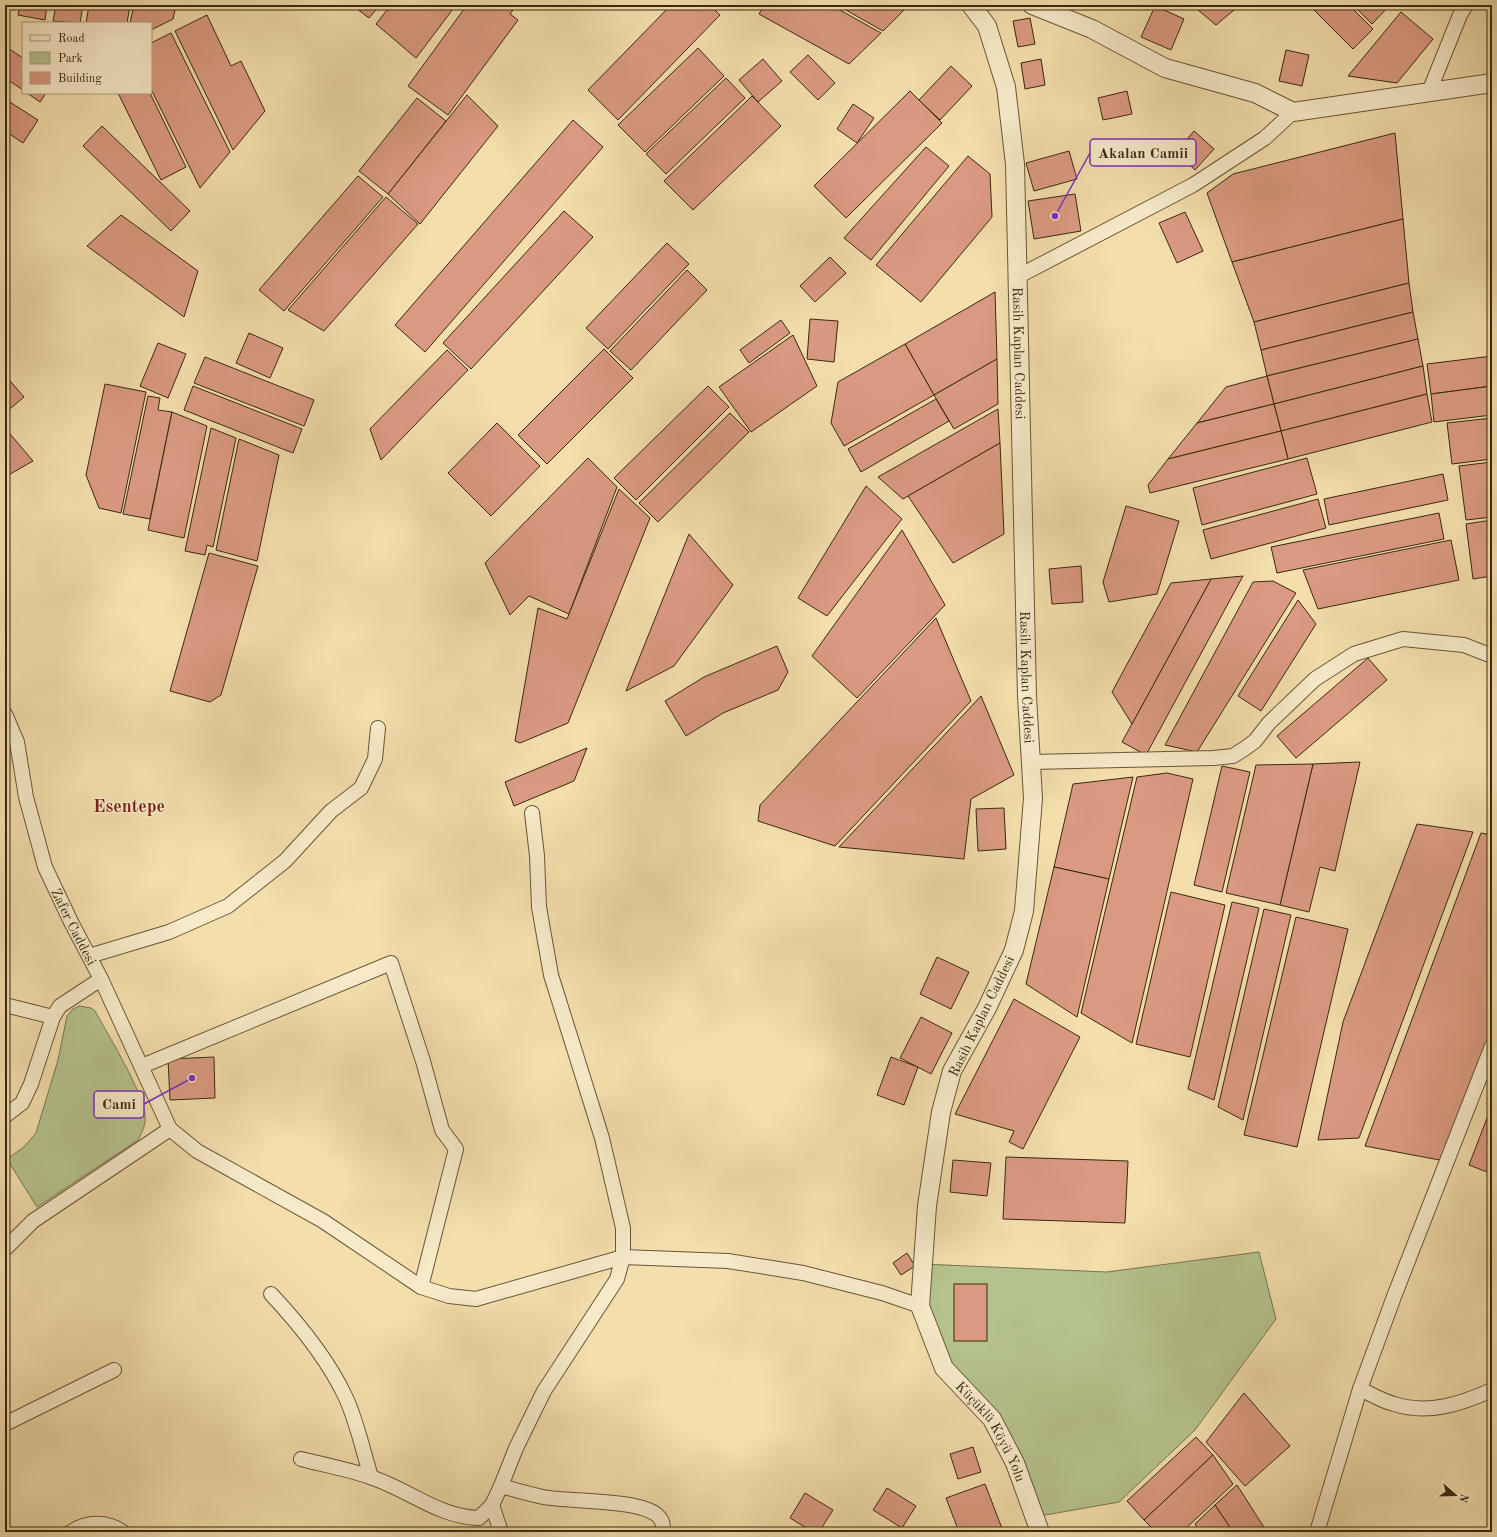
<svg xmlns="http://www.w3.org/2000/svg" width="1497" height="1537" viewBox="0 0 1497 1537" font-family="'Old Standard TT',serif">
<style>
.green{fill:#b5c28e;stroke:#777550}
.building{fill:#da9a82;stroke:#392811}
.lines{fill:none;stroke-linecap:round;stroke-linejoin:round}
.minor-casing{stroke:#685638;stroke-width:16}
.tertiary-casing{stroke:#685638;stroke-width:20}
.minor{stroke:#f7eac9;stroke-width:14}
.tertiary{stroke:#f7eac9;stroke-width:18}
.labels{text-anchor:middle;stroke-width:3;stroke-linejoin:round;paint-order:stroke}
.street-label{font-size:14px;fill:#392811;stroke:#f7eac9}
.district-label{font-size:18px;font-weight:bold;fill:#7a1f14;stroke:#f7eac9}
.leader{fill:none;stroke:#7b2cbf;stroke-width:1.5}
.callout-dot{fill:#7b2cbf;stroke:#f7eac9;stroke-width:1.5}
.callout{fill:#f7eac9;stroke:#7b2cbf;stroke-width:1.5}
.callout-label{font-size:15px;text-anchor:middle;font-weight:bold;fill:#392811}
</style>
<rect width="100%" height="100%" fill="#f3deac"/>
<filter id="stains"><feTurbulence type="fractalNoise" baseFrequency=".005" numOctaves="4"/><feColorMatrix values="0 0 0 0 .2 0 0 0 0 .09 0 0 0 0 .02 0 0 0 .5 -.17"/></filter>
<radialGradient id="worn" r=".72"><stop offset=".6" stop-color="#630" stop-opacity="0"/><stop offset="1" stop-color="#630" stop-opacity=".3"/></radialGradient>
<g class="green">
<path d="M 79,1006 L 91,1008 L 95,1011 C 108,1035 144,1093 145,1116 C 146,1125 142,1132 138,1140 L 37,1207 L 7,1159 L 24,1147 L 36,1133 L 58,1060 L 67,1016 L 73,1009 Z"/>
<path d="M 1259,1252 L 1276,1319 L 1195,1430 L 1119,1502 L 1034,1517 L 1015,1463 L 931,1337 L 922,1264 L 1107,1272 Z"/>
</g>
<g class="building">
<path d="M 20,5 L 47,5 L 45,20 L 18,15 Z"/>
<path d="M 56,5 L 83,5 L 80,23 L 53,21 Z"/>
<path d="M 89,5 L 130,5 L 127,23 L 86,23 Z"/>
<path d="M 134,5 L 176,5 L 173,19 L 151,30 L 151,23 L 130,23 Z"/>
<path d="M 352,5 L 380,5 L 369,18 Z"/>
<path d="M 391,5 L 456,5 L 416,58 L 376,24 Z"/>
<path d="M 467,5 L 517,5 L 510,14 L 518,20 L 448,115 L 408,86 Z"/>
<path d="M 671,5 L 710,5 L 720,15 L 618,120 L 588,90 Z"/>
<path d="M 764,5 L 831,5 L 881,33 L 849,64 L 759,14 Z"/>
<path d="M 837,5 L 896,5 L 904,10 L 883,31 Z"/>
<path d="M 896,5 L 909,5 L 904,10 Z"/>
<path d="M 1192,5 L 1240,5 L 1216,25 Z"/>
<path d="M 1309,5 L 1349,5 L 1373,29 L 1353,49 Z"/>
<path d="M 1353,5 L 1390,5 L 1372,24 Z"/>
<path d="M 1155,6 L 1184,19 L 1171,50 L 1141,37 Z"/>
<path d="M 1401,12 L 1433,39 L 1397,83 L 1348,76 Z"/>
<path d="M 207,15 L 231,66 L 241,61 L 265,111 L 233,150 L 175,31 Z"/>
<path d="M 1030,18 L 1035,44 L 1018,47 L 1013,21 Z"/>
<path d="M 171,33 L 230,152 L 200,188 L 151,89 L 151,43 Z"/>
<path d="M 5,46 L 23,58 L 23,90 L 5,78 Z"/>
<path d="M 698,48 L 724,76 L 645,152 L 618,125 Z"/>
<path d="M 1286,50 L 1309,55 L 1302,86 L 1279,81 Z"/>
<path d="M 808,55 L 835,83 L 818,100 L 790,72 Z"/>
<path d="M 763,59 L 782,81 L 758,102 L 739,80 Z"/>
<path d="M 1041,59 L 1045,85 L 1025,89 L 1021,63 Z"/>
<path d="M 951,66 L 972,86 L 940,120 L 919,100 Z"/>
<path d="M 726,78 L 745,98 L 666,174 L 646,154 Z"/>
<path d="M 910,91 L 942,123 L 846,218 L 814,186 Z"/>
<path d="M 1127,91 L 1132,114 L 1103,120 L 1098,98 Z"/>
<path d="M 27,93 L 46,93 L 40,102 Z"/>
<path d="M 118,93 L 150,93 L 186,167 L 161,180 Z"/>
<path d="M 467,95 L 498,126 L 420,224 L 388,194 Z"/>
<path d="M 752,96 L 781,126 L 693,210 L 664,181 Z"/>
<path d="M 417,98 L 446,121 L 388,194 L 359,171 Z"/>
<path d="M 5,99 L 38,120 L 23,143 L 5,131 Z"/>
<path d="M 853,104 L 874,118 L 857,143 L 837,129 Z"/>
<path d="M 573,120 L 603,147 L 425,352 L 395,325 Z"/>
<path d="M 102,126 L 190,211 L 171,231 L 83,146 Z"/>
<path d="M 1194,131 L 1214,149 L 1195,170 L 1176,152 Z"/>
<path d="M 1395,133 L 1403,219 L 1232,262 L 1207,193 L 1233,174 Z"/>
<path d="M 926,147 L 949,166 L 871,260 L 844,238 Z"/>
<path d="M 1069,151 L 1077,179 L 1034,191 L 1026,163 Z"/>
<path d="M 968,156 L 990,174 L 992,217 L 921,302 L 876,265 Z"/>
<path d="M 358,176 L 383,197 L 284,311 L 259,290 Z"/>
<path d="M 1075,194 L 1081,231 L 1034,239 L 1028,201 Z"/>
<path d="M 386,197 L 418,224 L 324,331 L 288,310 Z"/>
<path d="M 564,211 L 593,237 L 471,369 L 443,343 Z"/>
<path d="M 1185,212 L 1203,251 L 1177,263 L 1159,223 Z"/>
<path d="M 121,215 L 198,271 L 184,317 L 87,246 Z"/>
<path d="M 1403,219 L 1409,283 L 1254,322 L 1232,262 Z"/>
<path d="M 667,243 L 689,264 L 608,349 L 586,328 Z"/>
<path d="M 830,257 L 846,273 L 815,302 L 800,286 Z"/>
<path d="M 687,270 L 707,290 L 631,370 L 610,351 Z"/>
<path d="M 1409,283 L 1413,312 L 1261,350 L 1254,322 Z"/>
<path d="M 995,292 L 997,359 L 934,395 L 905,344 Z"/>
<path d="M 1413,312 L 1418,339 L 1267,376 L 1261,350 Z"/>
<path d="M 810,319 L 838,321 L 834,362 L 807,359 Z"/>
<path d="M 781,320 L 790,333 L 749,363 L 740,350 Z"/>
<path d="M 249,333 L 283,348 L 270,378 L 236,363 Z"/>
<path d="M 793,335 L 817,386 L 751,432 L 719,387 Z"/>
<path d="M 1418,339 L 1423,366 L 1274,404 L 1267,376 Z"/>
<path d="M 158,343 L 186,354 L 168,398 L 140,386 Z"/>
<path d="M 905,344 L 934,395 L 844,446 L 831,423 L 838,382 Z"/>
<path d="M 604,349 L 633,378 L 547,464 L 518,435 Z"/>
<path d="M 447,350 L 468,370 L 381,460 L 370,429 Z"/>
<path d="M 1492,356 L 1492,386 L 1431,394 L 1427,364 Z"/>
<path d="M 205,357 L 314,400 L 304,426 L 194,383 Z"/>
<path d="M 997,359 L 998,404 L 954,429 L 934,395 Z"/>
<path d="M 1423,366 L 1427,394 L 1281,431 L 1274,404 Z"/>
<path d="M 5,375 L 24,397 L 5,413 Z"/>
<path d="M 1267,376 L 1274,404 L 1197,423 L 1226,387 Z"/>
<path d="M 105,384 L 146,392 L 121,513 L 99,508 L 86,475 Z"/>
<path d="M 193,386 L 302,429 L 293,453 L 184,410 Z"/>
<path d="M 708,386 L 729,407 L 636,500 L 614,478 Z"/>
<path d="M 1492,386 L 1492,415 L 1434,422 L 1431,394 Z"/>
<path d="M 1427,394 L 1432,422 L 1288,459 L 1281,431 Z"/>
<path d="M 148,396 L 160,398 L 158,410 L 172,412 L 150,519 L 123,514 Z"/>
<path d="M 936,399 L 949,421 L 861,472 L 848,449 Z"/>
<path d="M 1274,404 L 1281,431 L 1168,459 L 1197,423 Z"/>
<path d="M 998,409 L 1000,443 L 903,499 L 878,477 Z"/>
<path d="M 172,412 L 207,426 L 184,538 L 148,530 Z"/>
<path d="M 730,413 L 749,432 L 658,522 L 639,503 Z"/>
<path d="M 1492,418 L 1492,459 L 1452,464 L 1447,423 Z"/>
<path d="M 497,423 L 540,466 L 491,516 L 448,473 Z"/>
<path d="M 5,428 L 33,461 L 5,477 Z"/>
<path d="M 211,428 L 236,438 L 213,547 L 207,545 L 205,555 L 185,551 Z"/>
<path d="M 1281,431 L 1288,459 L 1150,493 L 1148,485 L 1168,459 Z"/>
<path d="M 239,439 L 279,455 L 257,561 L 216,550 Z"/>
<path d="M 1000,443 L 1004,534 L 953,563 L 908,496 Z"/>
<path d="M 588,458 L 617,487 L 569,614 L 529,596 L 510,615 L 485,563 Z"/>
<path d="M 1307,458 L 1317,494 L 1202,525 L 1193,488 Z"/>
<path d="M 1492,462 L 1492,517 L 1466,520 L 1459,466 Z"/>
<path d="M 1443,474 L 1448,500 L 1329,525 L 1324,499 Z"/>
<path d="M 866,486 L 902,519 L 827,616 L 798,598 Z"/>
<path d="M 619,489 L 650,518 L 568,723 L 520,743 L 515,741 L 538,608 L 567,619 Z"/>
<path d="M 1318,499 L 1326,528 L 1211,559 L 1203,530 Z"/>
<path d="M 1126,506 L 1179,521 L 1157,594 L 1109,602 L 1103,582 Z"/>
<path d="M 1439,513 L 1444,539 L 1277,573 L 1271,547 Z"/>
<path d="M 1492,520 L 1492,576 L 1473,579 L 1466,524 Z"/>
<path d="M 902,530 L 945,605 L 857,698 L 812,656 Z"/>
<path d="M 689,534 L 733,585 L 674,666 L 626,691 Z"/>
<path d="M 1451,540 L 1459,580 L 1318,609 L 1303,570 Z"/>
<path d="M 209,553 L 258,566 L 221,695 L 210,702 L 170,691 Z"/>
<path d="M 1081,566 L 1083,602 L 1052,604 L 1049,569 Z"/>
<path d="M 1243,576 L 1146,755 L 1122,742 L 1211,579 Z"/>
<path d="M 1211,579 L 1132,724 L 1112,692 L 1171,583 Z"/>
<path d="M 1273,581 L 1296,593 L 1197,752 L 1165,745 L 1253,582 Z"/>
<path d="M 1298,600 L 1316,624 L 1261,711 L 1238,696 Z"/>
<path d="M 936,618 L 971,701 L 835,846 L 758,821 L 760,805 Z"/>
<path d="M 777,646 L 788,672 L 778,690 L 723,713 L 686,736 L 665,701 L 704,677 Z"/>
<path d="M 1368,658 L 1387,680 L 1296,758 L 1277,736 Z"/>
<path d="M 981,696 L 1014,775 L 971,799 L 964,859 L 839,847 Z"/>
<path d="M 587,748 L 574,781 L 514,806 L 505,782 Z"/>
<path d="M 1360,762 L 1335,871 L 1320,867 L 1309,912 L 1280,905 L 1313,764 Z"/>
<path d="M 1313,764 L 1280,905 L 1226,893 L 1256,765 Z"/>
<path d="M 1222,766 L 1250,772 L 1222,892 L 1194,885 Z"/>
<path d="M 1167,773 L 1193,779 L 1132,1043 L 1081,1013 L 1137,777 Z"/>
<path d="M 1133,777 L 1109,879 L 1054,867 L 1073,784 Z"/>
<path d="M 1004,808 L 1006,849 L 978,851 L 976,809 Z"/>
<path d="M 1417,824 L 1473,832 L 1359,1138 L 1318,1140 L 1343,1022 Z"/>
<path d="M 1481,833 L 1492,835 L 1492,1033 L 1445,1161 L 1365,1146 Z"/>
<path d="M 1054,867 L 1109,879 L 1077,1017 L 1026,984 Z"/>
<path d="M 1171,892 L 1225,905 L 1190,1057 L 1136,1044 Z"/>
<path d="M 1232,902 L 1259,908 L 1214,1100 L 1188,1089 Z"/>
<path d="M 1264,909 L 1291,915 L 1243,1120 L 1218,1107 Z"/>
<path d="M 1296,917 L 1348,929 L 1297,1147 L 1244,1135 Z"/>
<path d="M 937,957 L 969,972 L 951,1009 L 920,994 Z"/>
<path d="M 1014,999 L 1080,1037 L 1023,1149 L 1009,1142 L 1014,1131 L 955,1114 Z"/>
<path d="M 921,1017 L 952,1033 L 931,1074 L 900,1058 Z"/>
<path d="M 214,1057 L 215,1098 L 170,1100 L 168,1059 Z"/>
<path d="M 891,1057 L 918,1067 L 904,1105 L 877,1095 Z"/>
<path d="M 1492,1105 L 1492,1174 L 1469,1165 Z"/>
<path d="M 1006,1157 L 1128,1161 L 1125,1223 L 1003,1219 Z"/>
<path d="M 953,1160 L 991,1163 L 987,1196 L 950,1192 Z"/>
<path d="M 907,1253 L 915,1266 L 901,1275 L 893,1263 Z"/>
<rect x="954" y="1284" width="33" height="57"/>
<path d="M 1244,1393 L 1290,1446 L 1245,1486 L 1206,1442 Z"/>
<path d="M 1196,1437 L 1213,1455 L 1144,1520 L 1127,1501 Z"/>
<path d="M 973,1447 L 981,1472 L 958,1479 L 950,1454 Z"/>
<path d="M 1213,1455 L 1233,1484 L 1182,1532 L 1156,1532 L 1144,1520 Z"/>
<path d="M 985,1484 L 1003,1531 L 959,1532 L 946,1498 Z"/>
<path d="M 1237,1485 L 1267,1532 L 1233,1532 L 1215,1505 Z"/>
<path d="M 887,1488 L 916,1506 L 902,1528 L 873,1510 Z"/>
<path d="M 805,1493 L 833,1510 L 819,1532 L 813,1532 L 790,1518 Z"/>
<path d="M 1215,1505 L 1233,1532 L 1200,1532 L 1195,1524 Z"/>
</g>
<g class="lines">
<defs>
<g id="minor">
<path d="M 1429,92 L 1460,15 L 1466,5"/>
<path d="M 1017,277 L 1193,185 L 1265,138 L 1293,112"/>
<path id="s1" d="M 5,714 L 17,742 L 26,797 L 45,867 L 71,922 L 101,979 L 170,1129 L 197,1151 L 323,1221 L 421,1287 L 449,1296 L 476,1299 L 623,1257 L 728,1261 L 803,1273 L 882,1293 L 920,1306"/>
<path d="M 1031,762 L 1213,758 L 1233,756 L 1244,749 L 1255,741 L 1269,723 L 1315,679 L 1354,654 L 1403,639 L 1464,645 L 1492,656"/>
<path d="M 89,956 L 169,932 L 228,906 L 285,861 L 331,811 L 361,788 L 375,759 L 378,728"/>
<path d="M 5,1005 L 53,1017"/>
<path d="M 142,1066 L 391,963 L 423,1061 L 442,1130 L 456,1149 L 421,1287"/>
<path d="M 5,1116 L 22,1103 L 31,1084 L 53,1017 L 60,1006 L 101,979"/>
<path d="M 5,1249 L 33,1221 L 170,1129"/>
<path d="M 271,1294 C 300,1325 328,1359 346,1398 C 357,1422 363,1451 371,1477"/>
<path d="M 1360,1389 C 1371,1394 1382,1401 1394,1404 C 1428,1415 1461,1404 1492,1390"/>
<path d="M 5,1424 L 114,1370"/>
<path d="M 301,1459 C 324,1465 348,1469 370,1477 C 408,1489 438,1517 479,1518 L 492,1505 L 501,1486 L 516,1448 L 544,1391 L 617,1279 L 623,1257 L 623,1228 L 602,1138 L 551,975 L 539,907 L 537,856 L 532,813"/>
<path d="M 501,1486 C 515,1490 529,1494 543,1497 C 569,1502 638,1499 657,1515 C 663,1520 663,1525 663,1532"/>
<path d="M 492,1505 L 501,1532"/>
<path d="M 71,1532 C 87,1521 107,1521 123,1532"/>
<path d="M 1317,1532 L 1360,1389 L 1395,1294 L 1492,1046"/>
</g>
<g id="tertiary">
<path id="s2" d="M 971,5 L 987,26 L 1006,87 L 1015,164 L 1027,696 L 1033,798 L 1024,911 L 1014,950 L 987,1008 L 952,1071 L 941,1112 L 927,1206 L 920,1306 L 944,1368 L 992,1419 L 1015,1463 L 1040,1532"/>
<path d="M 1032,5 L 1092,29 L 1165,68 L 1255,93 L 1293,112 L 1492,83"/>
</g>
</defs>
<use href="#minor" class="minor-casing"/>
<use href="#tertiary" class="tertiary-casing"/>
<use href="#minor" class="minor"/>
<use href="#tertiary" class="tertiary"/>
</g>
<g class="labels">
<g class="street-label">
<text dy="5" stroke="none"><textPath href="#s2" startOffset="357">Rasih Kaplan Caddesi</textPath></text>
<text dy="5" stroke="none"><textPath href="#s2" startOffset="681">Rasih Kaplan Caddesi</textPath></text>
<text dy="5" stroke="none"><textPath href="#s1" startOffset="225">Zafer Caddesi</textPath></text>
<text transform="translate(981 1016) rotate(-64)" y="5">Rasih Kaplan Caddesi</text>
<text dy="5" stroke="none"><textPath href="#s2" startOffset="1476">Küçüklü Köyü Yolu</textPath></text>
</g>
<g class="district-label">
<text x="129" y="812">Esentepe</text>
</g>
</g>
<path class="leader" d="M1055 216L1090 153M192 1078L144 1104"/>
<g class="callout-dot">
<circle cx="1055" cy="216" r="4"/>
<circle cx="192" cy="1078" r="4"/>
</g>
<g class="callout">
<rect x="1090" y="139" width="106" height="27" rx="4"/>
<rect x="94" y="1091" width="50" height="27" rx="4"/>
</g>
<g class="callout-label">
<text x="1143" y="158">Akalan Camii</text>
<text x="119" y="1109">Cami</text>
</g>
<rect width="1497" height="1537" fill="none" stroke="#f3deac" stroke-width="20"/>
<rect x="6" y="6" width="1485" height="1525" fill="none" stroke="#392811" stroke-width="2"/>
<rect x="10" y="10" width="1477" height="1517" fill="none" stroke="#392811"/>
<rect x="22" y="22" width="130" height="72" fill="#f7eac9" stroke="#ab9c7f"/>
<rect x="30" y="35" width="20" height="6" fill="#f7eac9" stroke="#ab9c7f"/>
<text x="58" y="42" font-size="12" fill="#392811">Road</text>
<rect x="30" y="52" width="20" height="12" fill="#b5c28e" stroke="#ab9c7f"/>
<text x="58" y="62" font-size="12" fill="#392811">Park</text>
<rect x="30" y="72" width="20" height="12" fill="#da9a82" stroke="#ab9c7f"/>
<text x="58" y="82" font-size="12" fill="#392811">Building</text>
<g transform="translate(1455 1495) rotate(110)" stroke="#f7eac9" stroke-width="3" paint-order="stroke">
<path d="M0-3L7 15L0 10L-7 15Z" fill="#392811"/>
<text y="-6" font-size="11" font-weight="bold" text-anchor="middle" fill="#392811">N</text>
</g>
<rect width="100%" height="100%" filter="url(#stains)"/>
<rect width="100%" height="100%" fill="url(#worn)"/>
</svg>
